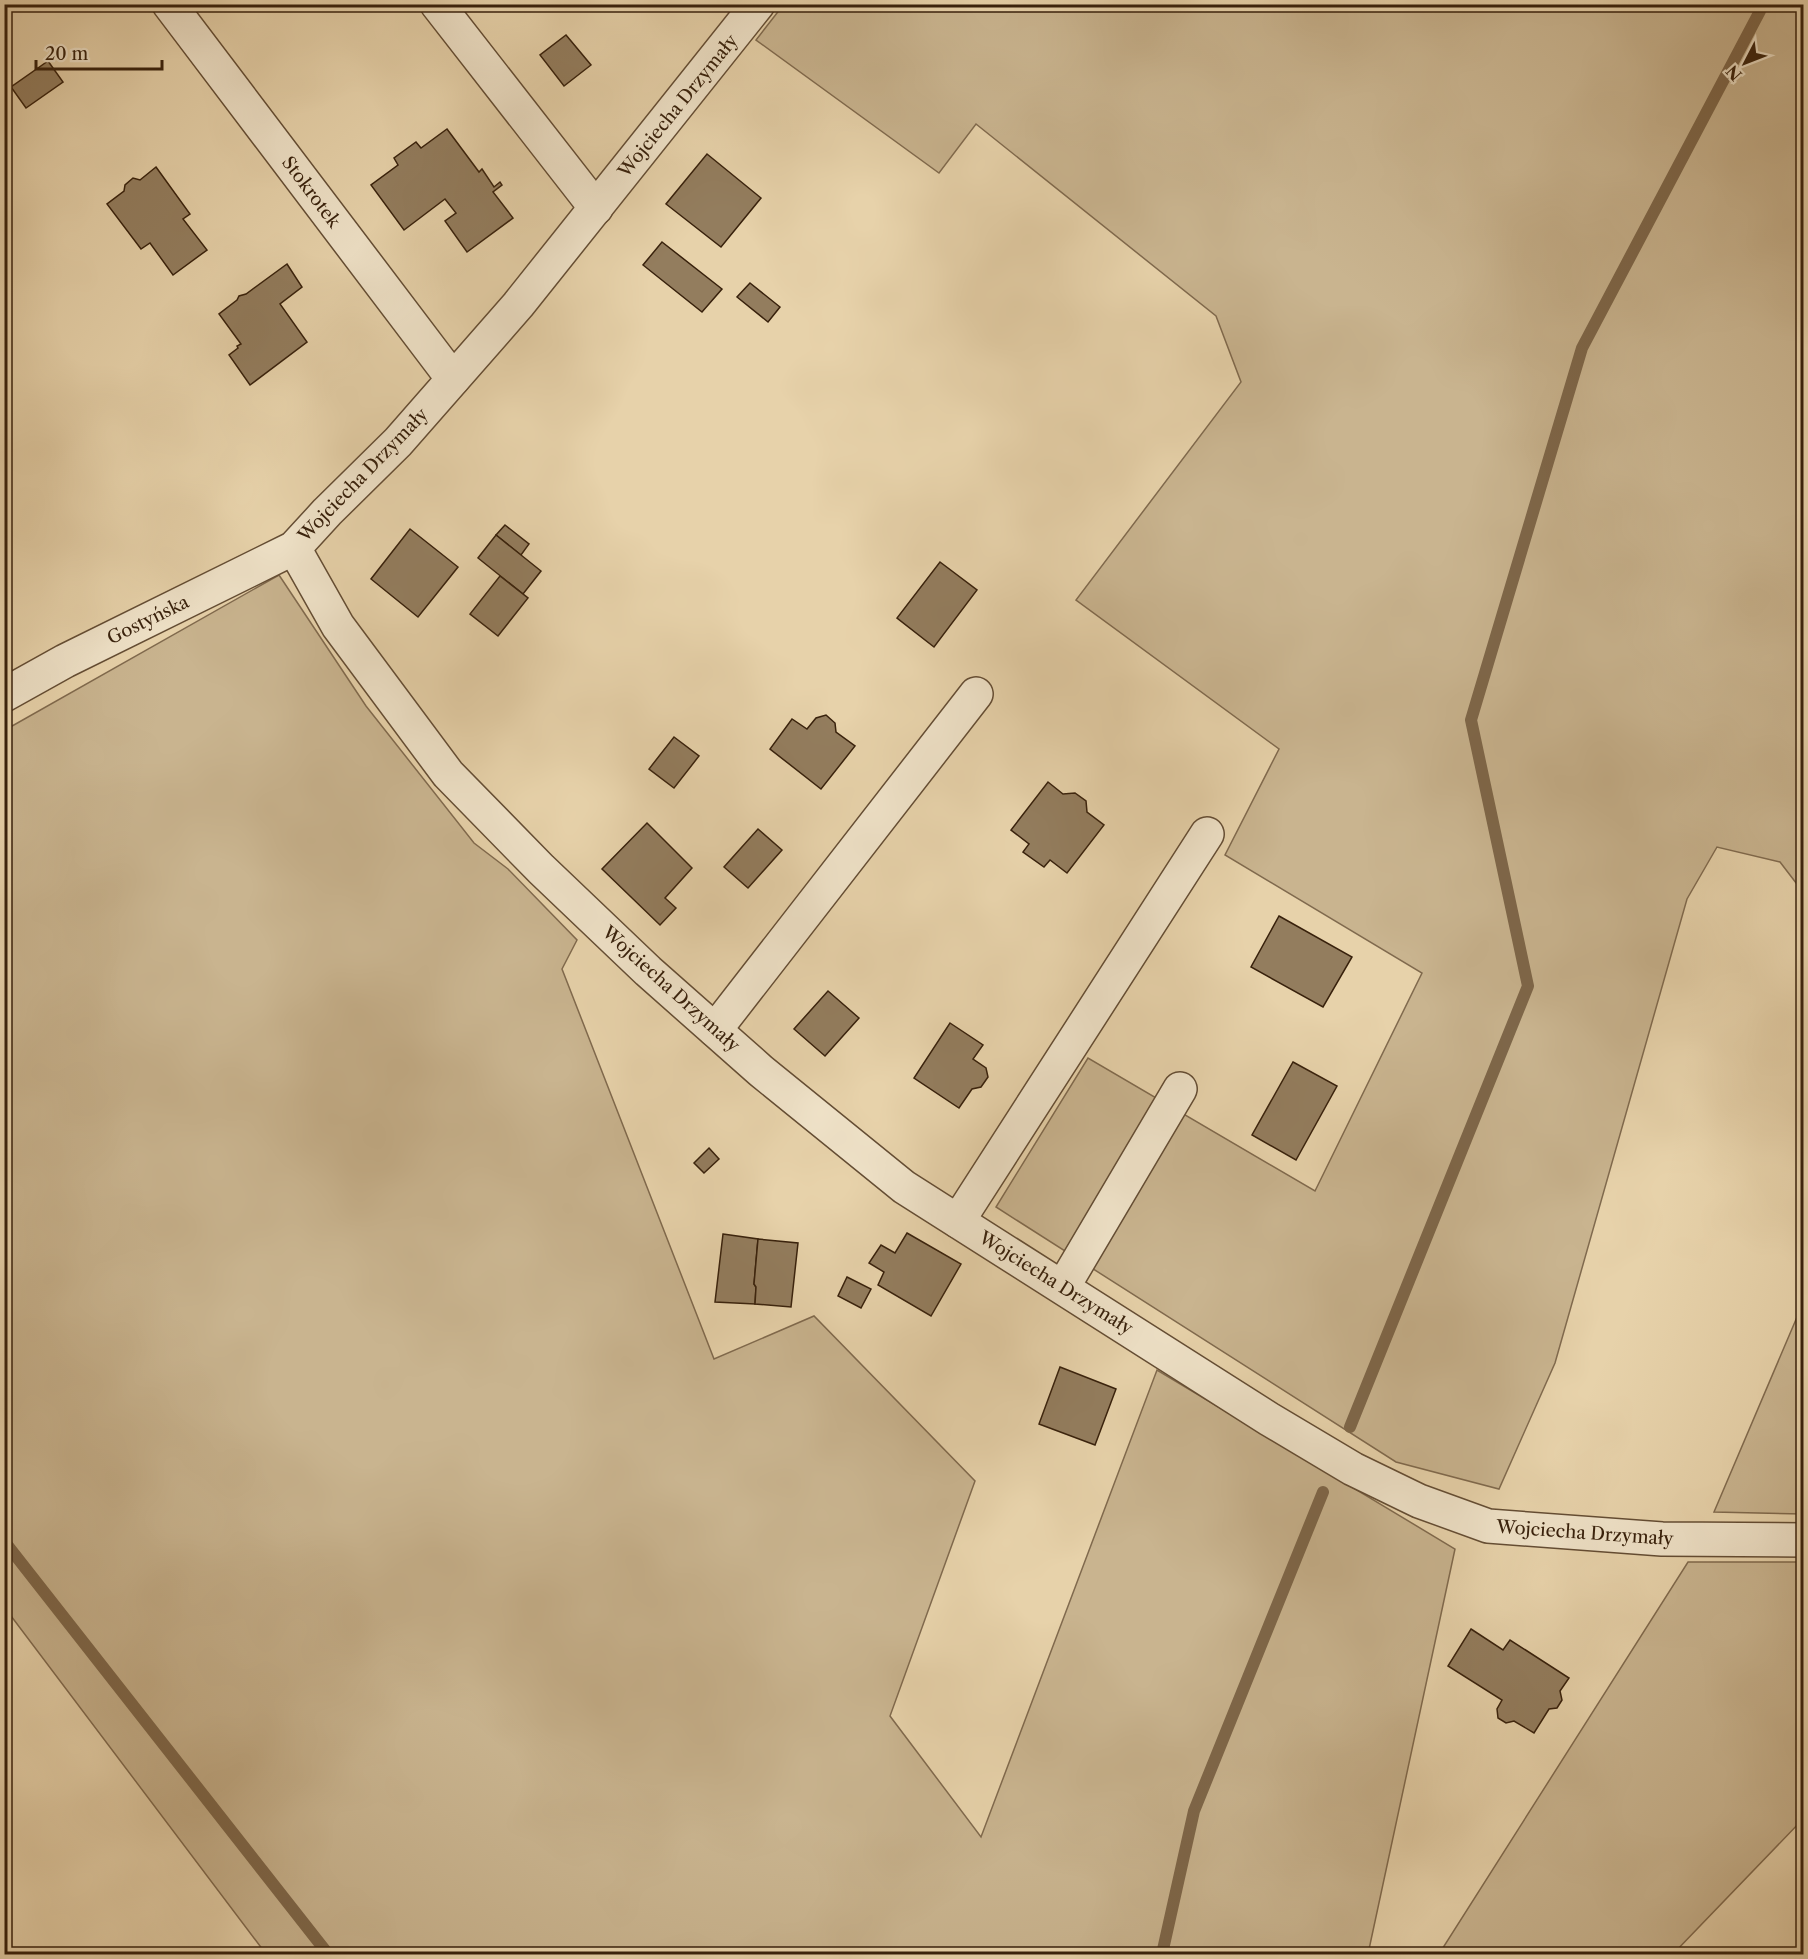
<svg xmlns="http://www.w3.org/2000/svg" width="1808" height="1959" viewBox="0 0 1808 1959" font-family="'Libre Caslon Text',serif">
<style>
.green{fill:#c9b48f;stroke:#806a4e;stroke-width:1.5}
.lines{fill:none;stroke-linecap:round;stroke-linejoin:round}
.stream{stroke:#7e674a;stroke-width:12}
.building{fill:#937d5e;stroke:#38210c;stroke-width:1.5}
.minor-casing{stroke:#644d34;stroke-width:36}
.minor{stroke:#efe2c8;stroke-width:33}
.labels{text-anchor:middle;stroke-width:6;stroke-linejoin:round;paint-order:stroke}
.street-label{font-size:18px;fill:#38210c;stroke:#efe2c8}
</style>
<rect width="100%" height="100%" fill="#e7d2aa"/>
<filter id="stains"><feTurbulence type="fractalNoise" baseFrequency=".00333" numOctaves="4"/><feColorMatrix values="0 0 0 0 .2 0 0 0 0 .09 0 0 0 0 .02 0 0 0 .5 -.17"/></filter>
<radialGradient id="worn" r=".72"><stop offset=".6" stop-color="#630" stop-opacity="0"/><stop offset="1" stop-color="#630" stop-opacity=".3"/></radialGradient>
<g class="green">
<path d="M 784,4 L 1803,5 L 1803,892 L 1780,862 L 1717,847 L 1687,899 L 1555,1363 L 1499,1489 L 1396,1462 L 996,1207 L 1088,1058 L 1315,1191 L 1422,973 L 1225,855 L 1279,749 L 1076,600 L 1241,382 L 1216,316 L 976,124 L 939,173 L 756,40 Z"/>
<path d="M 279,575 L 366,706 L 474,843 L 508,869 L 577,940 L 562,969 L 714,1359 L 814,1316 L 975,1481 L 890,1716 L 981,1837 L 1157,1370 L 1455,1549 L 1368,1954 L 266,1954 L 5,1608 L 5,730 Z"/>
<path d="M 1803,1303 L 1803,1514 L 1714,1512 Z"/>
<path d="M 1688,1562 L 1803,1562 L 1803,1819 L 1673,1954 L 1439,1954 Z"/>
</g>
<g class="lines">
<g class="stream">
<path d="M 1350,1427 L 1528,986 L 1471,720 L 1582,348 L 1760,11 L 1761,4"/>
<path d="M 4,1541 L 328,1954"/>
<path d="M 1162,1954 L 1194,1811 L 1323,1492"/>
</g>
</g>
<g class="building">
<path d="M 661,4 L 675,4 L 667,11 Z"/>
<path d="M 566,35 L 591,65 L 564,86 L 540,55 Z"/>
<path d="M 48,61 L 63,82 L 26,108 L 11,87 Z"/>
<path d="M 447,129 L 479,172 L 482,169 L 494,187 L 500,182 L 502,185 L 493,192 L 513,218 L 467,252 L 445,221 L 456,213 L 445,199 L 404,230 L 371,185 L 398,165 L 394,158 L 416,142 L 421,148 Z"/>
<path d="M 707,154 L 761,198 L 721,247 L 666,204 Z"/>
<path d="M 156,167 L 190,214 L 183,219 L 207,250 L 173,275 L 150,243 L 141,249 L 107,204 L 124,191 L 125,185 L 133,178 L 140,180 Z"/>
<path d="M 662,242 L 722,289 L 702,312 L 643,265 Z"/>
<path d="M 287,264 L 302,287 L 280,304 L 307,342 L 250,385 L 229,355 L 238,348 L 237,346 L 241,344 L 219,314 L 237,300 L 239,296 L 246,294 Z"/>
<path d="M 750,283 L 780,307 L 768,322 L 737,297 Z"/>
<path d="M 505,525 L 529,544 L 521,555 L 496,535 Z"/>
<path d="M 410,529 L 458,567 L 418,617 L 371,579 Z"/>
<path d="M 496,535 L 541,571 L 523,594 L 478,558 Z"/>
<path d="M 940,562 L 977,590 L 934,647 L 897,618 Z"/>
<path d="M 500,576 L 528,598 L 498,636 L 470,614 Z"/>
<path d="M 826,715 L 835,723 L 836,732 L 855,746 L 821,789 L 770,749 L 792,719 L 807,729 L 816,718 Z"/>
<path d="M 674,737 L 699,756 L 674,788 L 649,769 Z"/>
<path d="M 1048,782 L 1063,794 L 1075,793 L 1086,801 L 1087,812 L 1104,825 L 1067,873 L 1050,860 L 1044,867 L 1023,852 L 1029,844 L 1011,830 Z"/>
<path d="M 647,823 L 692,868 L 665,898 L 676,908 L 660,925 L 602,869 Z"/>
<path d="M 758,829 L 782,850 L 748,888 L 724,867 Z"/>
<path d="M 1279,916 L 1352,957 L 1323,1007 L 1251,967 Z"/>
<path d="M 828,991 L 859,1018 L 825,1056 L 794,1029 Z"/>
<path d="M 950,1023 L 983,1045 L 973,1059 L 986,1068 L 988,1077 L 981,1087 L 972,1089 L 959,1108 L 914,1078 Z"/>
<path d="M 1293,1062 L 1337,1086 L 1296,1160 L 1252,1135 Z"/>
<path d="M 709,1148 L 719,1159 L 704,1173 L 694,1163 Z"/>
<path d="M 907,1233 L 961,1264 L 931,1316 L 878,1285 L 884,1272 L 869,1263 L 881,1245 L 895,1253 Z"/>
<path d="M 723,1234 L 758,1239 L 754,1284 L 756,1287 L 755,1304 L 715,1302 Z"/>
<path d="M 758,1239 L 798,1243 L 791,1307 L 755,1304 L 756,1287 L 754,1284 Z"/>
<path d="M 847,1277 L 871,1289 L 861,1308 L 838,1296 Z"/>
<path d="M 1060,1367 L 1116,1389 L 1095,1445 L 1039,1424 Z"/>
<path d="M 1471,1629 L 1503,1650 L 1510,1640 L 1569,1678 L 1560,1691 L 1562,1700 L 1557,1708 L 1549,1709 L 1534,1733 L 1514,1721 L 1506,1723 L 1498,1718 L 1497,1709 L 1502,1700 L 1448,1666 Z"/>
</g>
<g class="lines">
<defs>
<g id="minor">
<path d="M 169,4 L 453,379"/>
<path d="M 437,4 L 596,208"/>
<path d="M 294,548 L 338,626 L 448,774 L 541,869 L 648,971 L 761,1071 L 904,1187 L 1269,1419 L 1353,1469 L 1419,1501 L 1488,1526 L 1662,1539 L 1804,1540"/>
<path d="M 4,695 L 65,661 L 294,548 L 327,512 L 398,442 L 518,305 L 758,4"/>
<path d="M 715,1030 L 976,694"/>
<path d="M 958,1221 L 1207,834"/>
<path d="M 1063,1287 L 1180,1089"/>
</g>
</defs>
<use href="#minor" class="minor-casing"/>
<use href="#minor" class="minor"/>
</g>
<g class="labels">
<g class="street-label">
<text transform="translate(678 106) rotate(-51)" y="6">Wojciecha Drzymały</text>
<text transform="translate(311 192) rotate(53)" y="6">Stokrotek</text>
<text transform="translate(363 475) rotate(-46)" y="6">Wojciecha Drzymały</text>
<text transform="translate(148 620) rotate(-26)" y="6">Gostyńska</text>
<text transform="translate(671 989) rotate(42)" y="6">Wojciecha Drzymały</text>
<text transform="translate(1056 1283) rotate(32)" y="6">Wojciecha Drzymały</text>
<text transform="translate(1585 1533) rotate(4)" y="6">Wojciecha Drzymały</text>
</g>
</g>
<rect width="1808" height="1959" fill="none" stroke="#e7d2aa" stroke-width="24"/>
<rect x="6" y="6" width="1796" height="1947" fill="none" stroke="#38210c" stroke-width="3"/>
<rect x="12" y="12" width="1784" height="1935" fill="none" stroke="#38210c" stroke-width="1.5"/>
<g transform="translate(1745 63) rotate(228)" stroke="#efe2c8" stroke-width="4.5" paint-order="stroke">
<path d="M0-4.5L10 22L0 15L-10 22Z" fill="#38210c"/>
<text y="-9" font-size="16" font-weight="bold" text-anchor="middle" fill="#38210c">N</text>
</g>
<path d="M36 60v9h126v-9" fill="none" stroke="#38210c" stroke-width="3"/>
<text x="45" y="60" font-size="18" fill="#38210c" stroke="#efe2c8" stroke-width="4.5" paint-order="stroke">20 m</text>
<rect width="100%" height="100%" filter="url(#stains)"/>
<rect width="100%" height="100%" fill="url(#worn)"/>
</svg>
